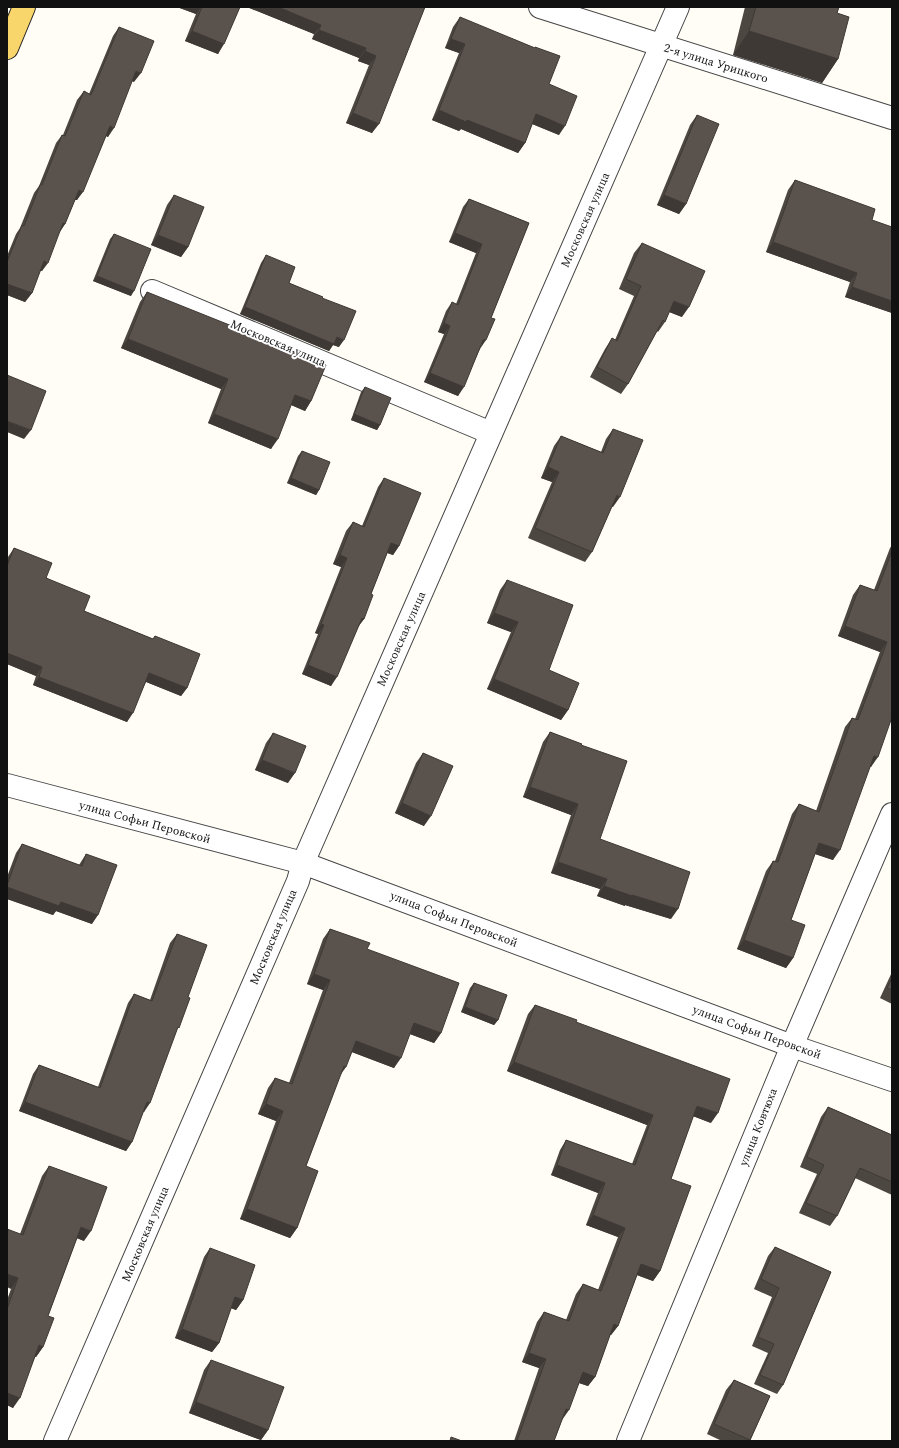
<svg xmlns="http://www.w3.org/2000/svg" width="899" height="1448" viewBox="0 0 899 1448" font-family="Spectral,serif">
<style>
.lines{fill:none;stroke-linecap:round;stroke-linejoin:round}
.minor-casing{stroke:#444;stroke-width:24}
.major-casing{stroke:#222;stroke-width:24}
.minor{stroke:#fff;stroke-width:22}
.major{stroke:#f9d66b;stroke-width:22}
.wall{fill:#4d4742}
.shaded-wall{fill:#3f3936}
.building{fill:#5a524d;stroke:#3f3936}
.labels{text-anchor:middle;stroke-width:4;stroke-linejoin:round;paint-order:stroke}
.street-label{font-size:12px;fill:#111;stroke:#fff}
</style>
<rect width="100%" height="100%" fill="#fffdf5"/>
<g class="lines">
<defs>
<g id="minor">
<path d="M 540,7 L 892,118"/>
<path d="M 152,291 L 491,433"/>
<path d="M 7,785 L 303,863 L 792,1046 L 892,1080"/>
<path d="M 55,1441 L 298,881 L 303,863 L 678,7"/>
<path d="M 628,1441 L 792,1046 L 892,814"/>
</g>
<path id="major" d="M 7,48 L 24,7"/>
</defs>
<use href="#minor" class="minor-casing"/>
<use href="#major" class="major-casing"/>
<use href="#minor" class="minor"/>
<use href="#major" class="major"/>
</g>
<g class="wall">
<path d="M 177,7 L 240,7 L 218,54 L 185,41 L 196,14 Z"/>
<path d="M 247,7 L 425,7 L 372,133 L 346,123 L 369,65 L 358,61 L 359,58 L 312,39 L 314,34 Z"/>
<path d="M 745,7 L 839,7 L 837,13 L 838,59 L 822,83 L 733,55 Z"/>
<path d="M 460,17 L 549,84 L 559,135 L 532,124 L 525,143 L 518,153 L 461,129 L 459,131 L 432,120 L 459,53 L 445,48 L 453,27 Z"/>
<path d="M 119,27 L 134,82 L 132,81 L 108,137 L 106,136 L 77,200 L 75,200 L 65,224 L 59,233 L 42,271 L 40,271 L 32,293 L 25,302 L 7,295 L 7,256 L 16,234 L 20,228 L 34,193 L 39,186 L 56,143 L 62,135 L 63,135 L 77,100 L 84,91 L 89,94 L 113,36 Z"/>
<path d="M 697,115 L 686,204 L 679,214 L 657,205 L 690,125 Z"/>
<path d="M 795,180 L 872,220 L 892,313 L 845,297 L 850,282 L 766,252 L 788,190 Z"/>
<path d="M 174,195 L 188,247 L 181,257 L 151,245 L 167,205 Z"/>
<path d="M 469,199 L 529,223 L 491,318 L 480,349 L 458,396 L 424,382 L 444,334 L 438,332 L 446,311 L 452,302 L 456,304 L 476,253 L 449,242 L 463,207 Z"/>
<path d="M 114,234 L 131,296 L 93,281 L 110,239 Z"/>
<path d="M 642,243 L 682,317 L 669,312 L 665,322 L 658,332 L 657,331 L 628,384 L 621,394 L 590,377 L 605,349 L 612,338 L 615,340 L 634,296 L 619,289 L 634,253 Z"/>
<path d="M 266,255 L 289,283 L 322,298 L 339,347 L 333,345 L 329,351 L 240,314 L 261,263 Z"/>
<path d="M 147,292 L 311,401 L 305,411 L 291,405 L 271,449 L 208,423 L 221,389 L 121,348 L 140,302 Z"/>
<path d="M 365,387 L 380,425 L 377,430 L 351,420 L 361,392 Z"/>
<path d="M 613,429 L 613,507 L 612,506 L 592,552 L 585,562 L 528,538 L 552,482 L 541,478 L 554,446 L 561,436 L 601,452 L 606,439 Z"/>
<path d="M 302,451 L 319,490 L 316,495 L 287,483 L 298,456 Z"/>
<path d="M 384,478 L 399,546 L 393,555 L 387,553 L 371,594 L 364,619 L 358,627 L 331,686 L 302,674 L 318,634 L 315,633 L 341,567 L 333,564 L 346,531 L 353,522 L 362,526 L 378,487 Z"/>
<path d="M 892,545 L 892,720 L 891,719 L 871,767 L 870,767 L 833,860 L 815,854 L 791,920 L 793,958 L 786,968 L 737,949 L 766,871 L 773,861 L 775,861 L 792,814 L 799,804 L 816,811 L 845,727 L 852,718 L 855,719 L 880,652 L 838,636 L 853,595 L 860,585 L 874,590 L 890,548 Z"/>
<path d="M 14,548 L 84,611 L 153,639 L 155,636 L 187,688 L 181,696 L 146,682 L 127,722 L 33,685 L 36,676 L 7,664 L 7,560 L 8,557 Z"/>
<path d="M 507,580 L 568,710 L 561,720 L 487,689 L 511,632 L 487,623 L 500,590 Z"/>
<path d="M 550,732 L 581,745 L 600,839 L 671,919 L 625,905 L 625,906 L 597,896 L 600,889 L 551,873 L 571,815 L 523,797 L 543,742 Z"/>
<path d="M 273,733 L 288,783 L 255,770 L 266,743 Z"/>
<path d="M 423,753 L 424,826 L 395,813 L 416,763 Z"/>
<path d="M 22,844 L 79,865 L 86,854 L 92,924 L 56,911 L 53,915 L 7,899 L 7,877 L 16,853 Z"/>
<path d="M 330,929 L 367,949 L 441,1033 L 434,1043 L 410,1034 L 394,1068 L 352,1052 L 339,1077 L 306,1166 L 297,1228 L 290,1238 L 240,1219 L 276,1121 L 258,1114 L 268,1088 L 275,1078 L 289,1083 L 323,990 L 307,984 L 323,939 Z"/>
<path d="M 177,934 L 188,997 L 176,1032 L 144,1112 L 143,1112 L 132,1142 L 126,1151 L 19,1111 L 33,1074 L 39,1065 L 98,1087 L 128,1003 L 134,994 L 150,1000 L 170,943 Z"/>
<path d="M 892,972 L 892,1004 L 880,998 Z"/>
<path d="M 474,983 L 498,1020 L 494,1025 L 461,1012 L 470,988 Z"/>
<path d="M 535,1005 L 576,1022 L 711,1123 L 693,1116 L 671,1179 L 660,1271 L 653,1281 L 637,1275 L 618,1326 L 611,1335 L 610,1335 L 595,1377 L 588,1386 L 579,1383 L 562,1420 L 554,1441 L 514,1441 L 539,1368 L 522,1362 L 537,1322 L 544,1312 L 566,1320 L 576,1294 L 583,1284 L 598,1290 L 618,1237 L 586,1225 L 598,1193 L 551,1175 L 560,1150 L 566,1140 L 632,1164 L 647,1125 L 507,1071 L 528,1014 Z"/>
<path d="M 828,1107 L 892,1135 L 892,1195 L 855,1178 L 837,1216 L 830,1226 L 799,1213 L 817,1174 L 800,1167 L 821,1117 Z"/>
<path d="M 49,1166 L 84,1241 L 77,1238 L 48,1316 L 43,1347 L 36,1357 L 35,1357 L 13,1408 L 7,1405 L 7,1300 L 11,1289 L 20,1234 L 42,1176 Z"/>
<path d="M 775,1247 L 831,1272 L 783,1385 L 777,1394 L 754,1384 L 768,1353 L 752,1346 L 772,1297 L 754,1289 L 768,1256 Z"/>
<path d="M 210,1248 L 243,1300 L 236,1310 L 231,1308 L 219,1343 L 212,1352 L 175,1338 L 204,1257 Z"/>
<path d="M 211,1360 L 268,1430 L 261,1440 L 189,1413 L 204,1370 Z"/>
<path d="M 734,1380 L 770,1396 L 750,1441 L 722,1441 L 707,1434 L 726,1390 Z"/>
</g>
<g class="shaded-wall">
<path d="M 177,7 L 201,7 L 196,14 Z"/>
<path d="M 247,7 L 278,7 L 321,25 L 314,34 Z"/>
<path d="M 319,30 L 366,48 L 359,58 L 312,39 Z"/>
<path d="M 192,31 L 224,44 L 218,54 L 185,41 Z"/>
<path d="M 749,31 L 838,59 L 822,83 L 733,55 Z"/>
<path d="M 451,39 L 465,44 L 459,53 L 445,48 Z"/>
<path d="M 365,51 L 376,56 L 369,65 L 358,61 Z"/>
<path d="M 136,71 L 141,73 L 134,82 L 130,80 Z"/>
<path d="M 439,110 L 467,120 L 525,143 L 518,153 L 461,129 L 459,131 L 432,120 Z"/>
<path d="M 353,113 L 379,124 L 372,133 L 346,123 Z"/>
<path d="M 536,114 L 565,126 L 559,135 L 530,123 Z"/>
<path d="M 110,126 L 114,128 L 108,137 L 104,135 Z"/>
<path d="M 79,190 L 83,192 L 77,200 L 73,199 Z"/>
<path d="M 664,195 L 686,204 L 679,214 L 657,205 Z"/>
<path d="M 63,223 L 65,224 L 59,233 Z"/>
<path d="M 455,233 L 482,244 L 476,253 L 449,242 Z"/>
<path d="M 158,235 L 188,247 L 181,257 L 151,245 Z"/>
<path d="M 773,242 L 857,273 L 850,282 L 766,252 Z"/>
<path d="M 44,261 L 48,263 L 42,271 L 38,270 Z"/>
<path d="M 97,276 L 134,291 L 131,296 L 93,281 Z"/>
<path d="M 7,284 L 32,293 L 25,302 L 7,295 Z"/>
<path d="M 852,287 L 892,301 L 892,313 L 845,297 Z"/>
<path d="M 674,301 L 689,307 L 682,317 L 667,311 Z"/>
<path d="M 245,307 L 337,337 L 344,340 L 339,347 L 333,345 L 329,351 L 240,314 Z"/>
<path d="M 444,323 L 450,326 L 444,334 L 438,332 Z"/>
<path d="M 128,339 L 228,379 L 221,389 L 121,348 Z"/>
<path d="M 483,340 L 486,340 L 480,349 Z"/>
<path d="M 430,373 L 464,387 L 458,396 L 424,382 Z"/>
<path d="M 295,395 L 311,401 L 305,411 L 289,404 Z"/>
<path d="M 214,414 L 278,439 L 271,449 L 208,423 Z"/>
<path d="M 354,414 L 380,425 L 377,430 L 351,420 Z"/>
<path d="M 7,421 L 31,430 L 24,439 L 7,432 Z"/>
<path d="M 548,467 L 559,472 L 552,482 L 541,478 Z"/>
<path d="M 291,478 L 319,490 L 316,495 L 287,483 Z"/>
<path d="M 617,495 L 620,497 L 613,507 L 610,506 Z"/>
<path d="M 391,543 L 399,546 L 393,555 L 385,552 Z"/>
<path d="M 340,555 L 347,558 L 341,567 L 333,564 Z"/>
<path d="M 494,613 L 518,622 L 511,632 L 487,623 Z"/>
<path d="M 362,618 L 364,619 L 357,628 Z"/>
<path d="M 321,624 L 324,625 L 318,634 L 315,633 Z"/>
<path d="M 845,626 L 887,642 L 880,652 L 838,636 Z"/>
<path d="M 7,653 L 42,667 L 36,676 L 7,664 Z"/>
<path d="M 308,665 L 337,677 L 331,686 L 302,674 Z"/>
<path d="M 149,673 L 187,688 L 181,696 L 144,681 Z"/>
<path d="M 39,677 L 133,713 L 127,722 L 33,685 Z"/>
<path d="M 494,679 L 568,710 L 561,720 L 487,689 Z"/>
<path d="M 874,756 L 878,757 L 871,767 L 867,766 Z"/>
<path d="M 262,760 L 295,773 L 288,783 L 255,770 Z"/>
<path d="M 530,787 L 578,804 L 571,815 L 523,797 Z"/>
<path d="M 402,803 L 431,816 L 424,826 L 395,813 Z"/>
<path d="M 819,843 L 840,850 L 833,860 L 812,853 Z"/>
<path d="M 558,862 L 607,879 L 600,889 L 551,873 Z"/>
<path d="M 604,886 L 678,909 L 671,919 L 625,905 L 625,906 L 597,896 Z"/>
<path d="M 7,887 L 61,902 L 98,915 L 92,924 L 56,911 L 53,915 L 7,899 Z"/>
<path d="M 744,940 L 793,958 L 786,968 L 737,949 Z"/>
<path d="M 314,974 L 330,980 L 323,990 L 307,984 Z"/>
<path d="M 465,1007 L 498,1020 L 494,1025 L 461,1012 Z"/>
<path d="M 414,1023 L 441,1033 L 434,1043 L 407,1033 Z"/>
<path d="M 356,1041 L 401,1058 L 394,1068 L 349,1051 Z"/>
<path d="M 514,1062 L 653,1115 L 647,1125 L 507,1071 Z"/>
<path d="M 344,1066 L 346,1067 L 339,1077 Z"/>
<path d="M 25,1102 L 132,1142 L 126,1151 L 19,1111 Z"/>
<path d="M 147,1102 L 150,1103 L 144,1112 L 141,1111 Z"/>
<path d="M 266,1104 L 283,1111 L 276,1121 L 258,1114 Z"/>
<path d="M 697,1106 L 718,1113 L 711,1123 L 690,1115 Z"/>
<path d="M 557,1165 L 605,1183 L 598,1193 L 551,1175 Z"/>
<path d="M 247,1209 L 297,1228 L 290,1238 L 240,1219 Z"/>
<path d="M 593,1215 L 625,1228 L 618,1237 L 586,1225 Z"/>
<path d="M 81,1227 L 91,1231 L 84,1241 L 74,1237 Z"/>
<path d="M 641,1264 L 660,1271 L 653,1281 L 634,1274 Z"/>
<path d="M 7,1274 L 18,1278 L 11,1289 L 7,1287 Z"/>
<path d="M 235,1297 L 243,1300 L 236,1310 L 228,1307 Z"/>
<path d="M 614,1324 L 618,1326 L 611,1335 L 608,1334 Z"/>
<path d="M 182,1329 L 219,1343 L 212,1352 L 175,1338 Z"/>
<path d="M 39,1345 L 43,1347 L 36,1357 L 32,1356 Z"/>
<path d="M 529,1353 L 546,1359 L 539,1368 L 522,1362 Z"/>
<path d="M 583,1372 L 595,1377 L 588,1386 L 576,1382 Z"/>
<path d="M 7,1393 L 20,1398 L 13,1408 L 7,1405 Z"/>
<path d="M 196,1402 L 268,1430 L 261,1440 L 189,1413 Z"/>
<path d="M 566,1409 L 569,1410 L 562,1420 Z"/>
</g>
<g class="building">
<path d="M 202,7 L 240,7 L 224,44 L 192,31 Z"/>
<path d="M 278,7 L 425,7 L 379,124 L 353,113 L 376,56 L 365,51 L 366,48 L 319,30 L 321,25 Z"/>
<path d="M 756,7 L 839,7 L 837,13 L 849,17 L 838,59 L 749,31 Z"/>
<path d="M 460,17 L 535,48 L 535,47 L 560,56 L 549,84 L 577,96 L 565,126 L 536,114 L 525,143 L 467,120 L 466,122 L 439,110 L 465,44 L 451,39 Z"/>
<path d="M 119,27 L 154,41 L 141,73 L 136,71 L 114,128 L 110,126 L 83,192 L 79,190 L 65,224 L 63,223 L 48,263 L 44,261 L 32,293 L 7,284 L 7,262 L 22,225 L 24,226 L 40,185 L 42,185 L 62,135 L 65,136 L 84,91 L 91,95 Z"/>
<path d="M 697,115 L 719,124 L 686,204 L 664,195 Z"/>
<path d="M 795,180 L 875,209 L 872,220 L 892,227 L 892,301 L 852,287 L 857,273 L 773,242 Z"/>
<path d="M 174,195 L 204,207 L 188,247 L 158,235 Z"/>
<path d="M 469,199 L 529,223 L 491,318 L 495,319 L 486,340 L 483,340 L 464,387 L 430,373 L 450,326 L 444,323 L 452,302 L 458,305 L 482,244 L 455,233 Z"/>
<path d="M 114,234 L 151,249 L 134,291 L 97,276 Z"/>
<path d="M 642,243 L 705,271 L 689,307 L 674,301 L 665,322 L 663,320 L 628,384 L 597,367 L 612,338 L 617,341 L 641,286 L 626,279 Z"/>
<path d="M 266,255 L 295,267 L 289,283 L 323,297 L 322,298 L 356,311 L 344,340 L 337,337 L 334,344 L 245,307 Z"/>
<path d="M 147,292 L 237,328 L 326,365 L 311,401 L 295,395 L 278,439 L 214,414 L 228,379 L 128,339 Z"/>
<path d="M 7,375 L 46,391 L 31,430 L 7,421 Z"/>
<path d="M 365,387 L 391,398 L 380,425 L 354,414 Z"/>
<path d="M 613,429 L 643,440 L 620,497 L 617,495 L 592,552 L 535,528 L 559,472 L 548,467 L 561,436 L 603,453 Z"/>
<path d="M 302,451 L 330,462 L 319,490 L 291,478 Z"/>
<path d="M 384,478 L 421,493 L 399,546 L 391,543 L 371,594 L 373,595 L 364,619 L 362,618 L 337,677 L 308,665 L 324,625 L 321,624 L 347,558 L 340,555 L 353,522 L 364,527 Z"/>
<path d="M 14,548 L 52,563 L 46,578 L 90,596 L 84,611 L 153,639 L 155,636 L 200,654 L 187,688 L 149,673 L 133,713 L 39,677 L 42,667 L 7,653 L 7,566 Z"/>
<path d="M 892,551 L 892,717 L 878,757 L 874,756 L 840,850 L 819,843 L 791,920 L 805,925 L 793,958 L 744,940 L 773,861 L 778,862 L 799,804 L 819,812 L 852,718 L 858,720 L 887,642 L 845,626 L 860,585 L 877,591 Z"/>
<path d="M 507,580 L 573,605 L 549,670 L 579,683 L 568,710 L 494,679 L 518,622 L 494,613 Z"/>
<path d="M 550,732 L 582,744 L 581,745 L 627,761 L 600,839 L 690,872 L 678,909 L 632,895 L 632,896 L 604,886 L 607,879 L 558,862 L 578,804 L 530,787 Z"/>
<path d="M 273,733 L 306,746 L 295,773 L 262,760 Z"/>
<path d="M 423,753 L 453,766 L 431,816 L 402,803 Z"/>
<path d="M 22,844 L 82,866 L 86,854 L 117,865 L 98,915 L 61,902 L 59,906 L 7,887 L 7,885 Z"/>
<path d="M 330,929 L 370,943 L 367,949 L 459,983 L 441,1033 L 414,1023 L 401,1058 L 356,1041 L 346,1067 L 344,1066 L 306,1166 L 318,1171 L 297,1228 L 247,1209 L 283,1111 L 266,1104 L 275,1078 L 292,1084 L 330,980 L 314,974 Z"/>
<path d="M 177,934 L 207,945 L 188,997 L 190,998 L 179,1028 L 178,1027 L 150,1103 L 147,1102 L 132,1142 L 25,1102 L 39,1065 L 100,1088 L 134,994 L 152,1001 Z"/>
<path d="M 892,978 L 892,990 L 887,988 Z"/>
<path d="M 474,983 L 507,995 L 498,1020 L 465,1007 Z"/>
<path d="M 535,1005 L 577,1020 L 576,1022 L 730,1079 L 718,1113 L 697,1106 L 671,1179 L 691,1186 L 660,1271 L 641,1264 L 618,1326 L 614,1324 L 595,1377 L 583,1372 L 569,1410 L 566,1409 L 554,1441 L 517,1441 L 546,1359 L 529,1353 L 544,1312 L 569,1321 L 583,1284 L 601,1291 L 625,1228 L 593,1215 L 605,1183 L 557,1165 L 566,1140 L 635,1165 L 653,1115 L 514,1062 Z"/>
<path d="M 828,1107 L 892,1135 L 892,1182 L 860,1168 L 837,1216 L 806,1203 L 824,1165 L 807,1157 Z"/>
<path d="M 49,1166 L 107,1187 L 91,1231 L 81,1227 L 48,1316 L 54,1318 L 43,1347 L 39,1345 L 20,1398 L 7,1393 L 7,1309 L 18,1278 L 7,1274 L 7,1229 L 23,1235 Z"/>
<path d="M 775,1247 L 831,1272 L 783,1385 L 760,1375 L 774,1344 L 758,1337 L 779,1288 L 761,1279 Z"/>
<path d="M 210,1248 L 255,1265 L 243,1300 L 235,1297 L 219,1343 L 182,1329 Z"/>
<path d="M 211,1360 L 284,1387 L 268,1430 L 196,1402 Z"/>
<path d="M 734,1380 L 770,1396 L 750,1440 L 714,1424 Z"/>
<path d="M 451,1437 L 462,1441 L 450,1441 Z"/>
</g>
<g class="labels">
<g class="street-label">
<text transform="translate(716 63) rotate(17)" y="4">2-я улица Урицкого</text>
<text transform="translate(585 220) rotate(-66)" y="4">Московская улица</text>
<text transform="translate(278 343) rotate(23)" y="4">Московская улица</text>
<text transform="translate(401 639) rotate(-66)" y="4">Московская улица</text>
<text transform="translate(145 822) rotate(15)" y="4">улица Софьи Перовской</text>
<text transform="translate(454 919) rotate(21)" y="4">улица Софьи Перовской</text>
<text transform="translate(273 937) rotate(-67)" y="4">Московская улица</text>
<text transform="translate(757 1032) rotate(20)" y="4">улица Софьи Перовской</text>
<text transform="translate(758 1127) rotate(-68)" y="4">улица Ковтюха</text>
<text transform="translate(145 1234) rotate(-67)" y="4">Московская улица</text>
</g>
</g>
<rect width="899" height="1448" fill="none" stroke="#111111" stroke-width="16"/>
</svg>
